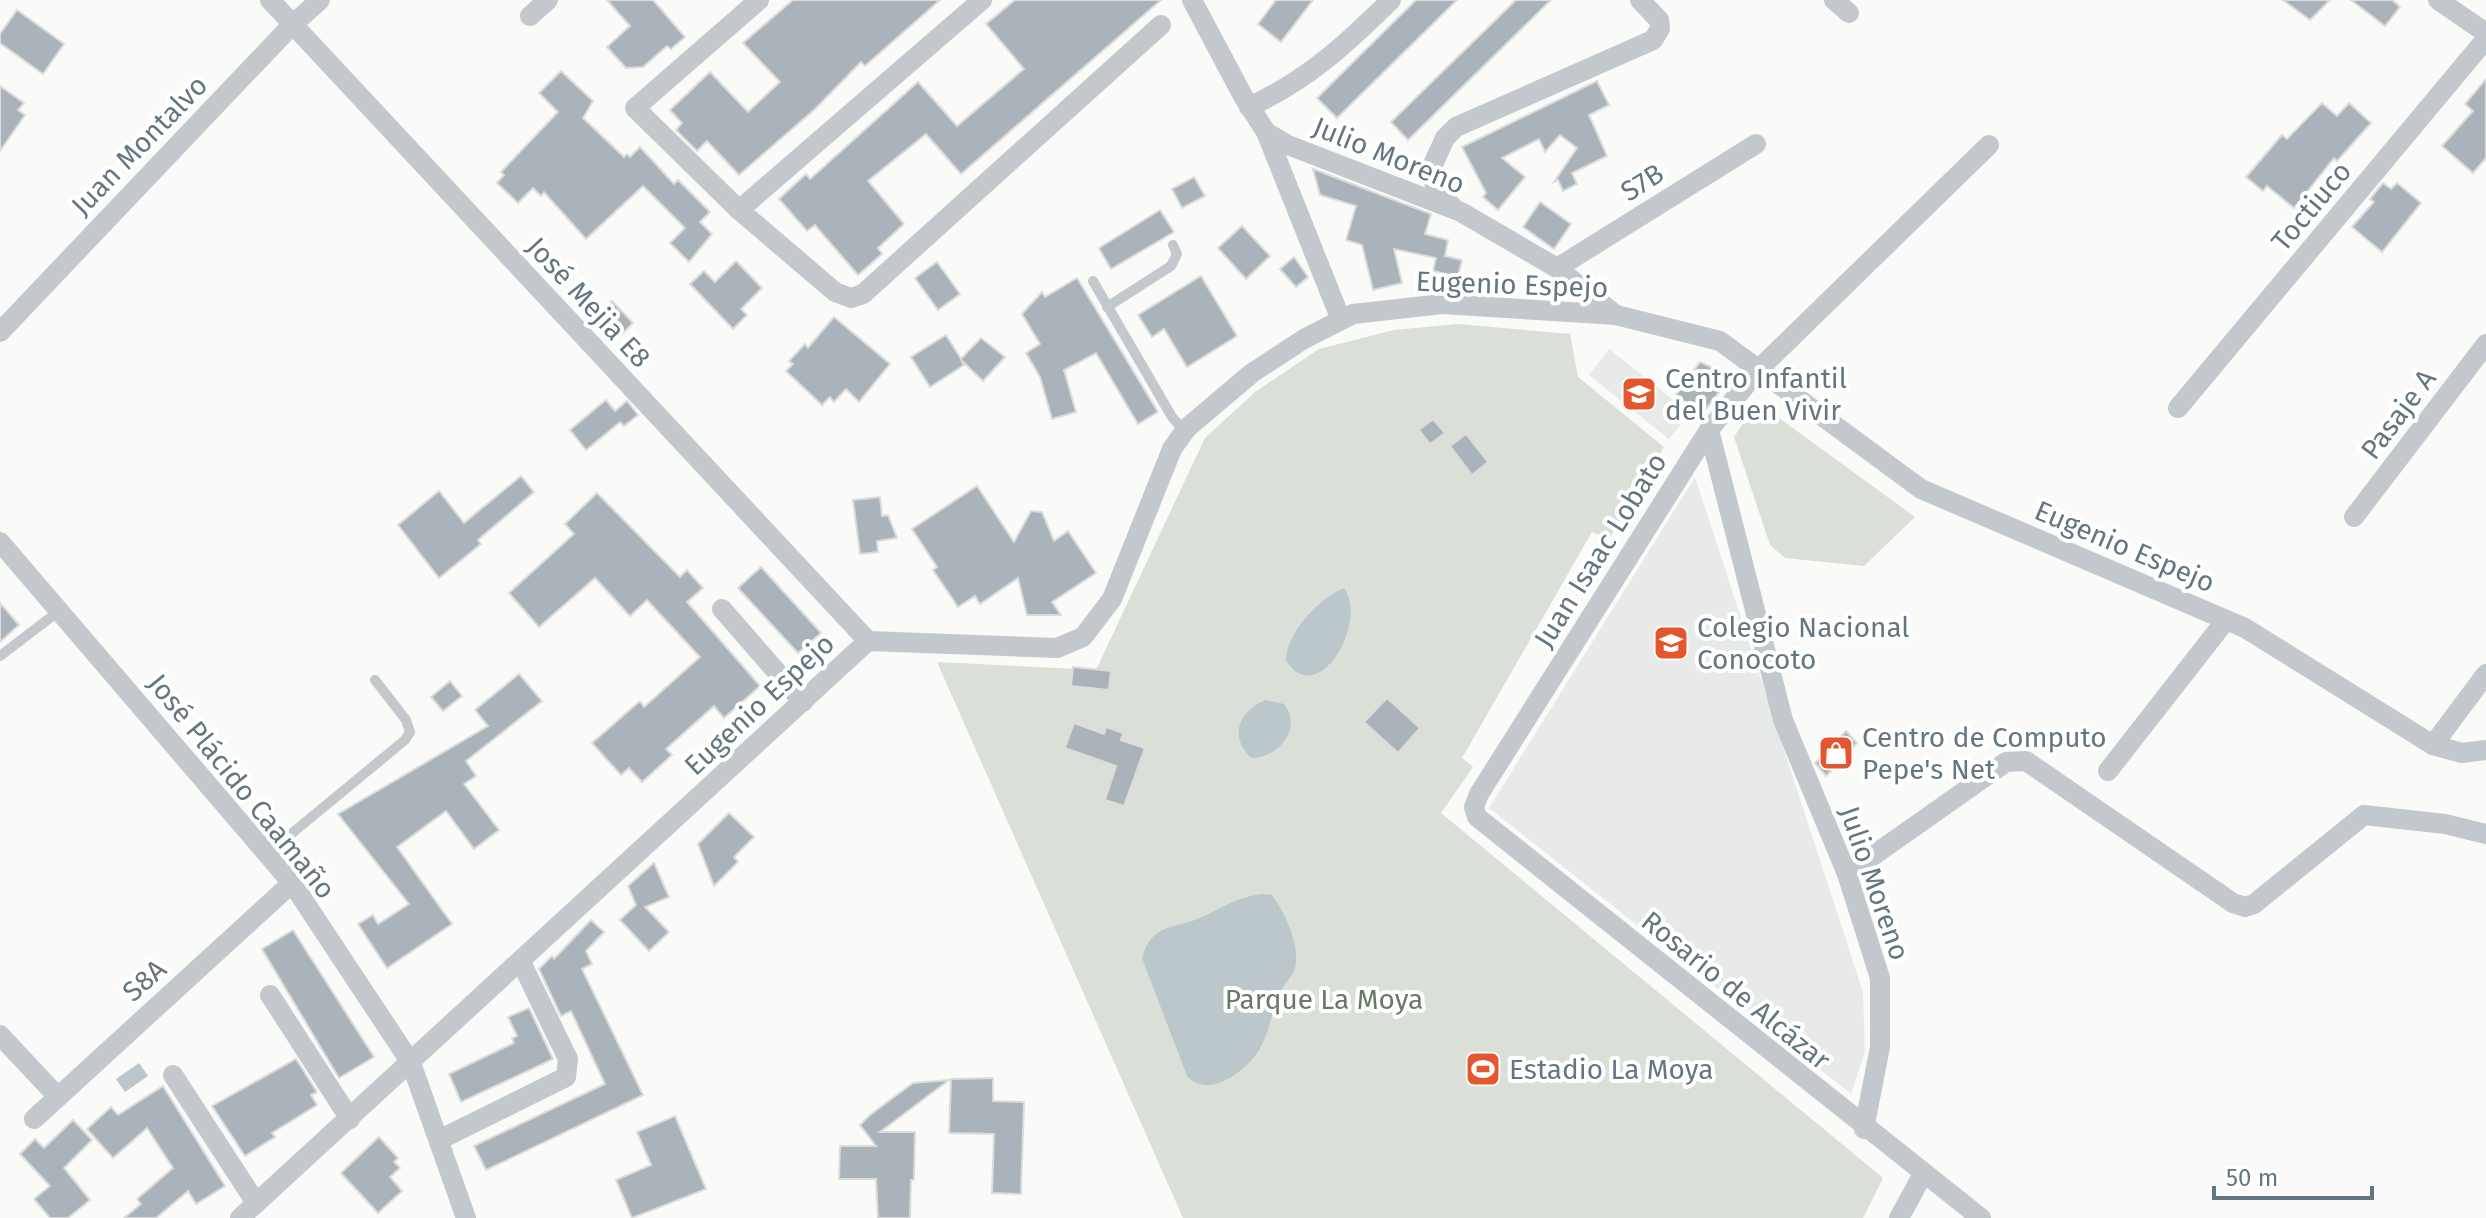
<svg xmlns="http://www.w3.org/2000/svg" width="2486" height="1218" viewBox="0 0 2486 1218" font-family="'Fira Sans',sans-serif">
<style>
.built{fill:#e8e9e9}
.green{fill:#dadfd7}
.water{fill:#bbc7cb}
.building{fill:#aab3b9;stroke:#dcdcda;stroke-width:2}
.lines{fill:none;stroke-linecap:round;stroke-linejoin:round}
.service{stroke:#c3c8cc;stroke-width:10}
.minor{stroke:#c3c8cc;stroke-width:20}
.labels{text-anchor:middle;stroke-width:8;stroke-linejoin:round;paint-order:stroke}
.street-label{font-size:28px;fill:#657683;stroke:#fff}
.poi-label{font-size:28px;fill:#657683;stroke:#fff;text-anchor:start}
.park-label{font-size:28px;fill:#687a64;stroke:#fff}
</style>
<rect width="100%" height="100%" fill="#fafaf8"/>
<g class="built">
<path d="M 1609,349 L 1690,413 L 1669,439 L 1589,375 Z"/>
<path d="M 1695,477 L 1863,992 L 1865,1052 L 1851,1094 L 1489,808 Z"/>
</g>
<g class="green">
<path d="M 1458,324 L 1570,334 L 1578,377 L 1664,447 L 1609,539 L 1592,532 L 1462,758 L 1473,767 L 1441,813 L 1883,1178 L 1863,1218 L 1183,1218 L 937,662 L 1096,670 L 1205,438 L 1255,392 L 1319,349 L 1394,330 Z"/>
<path d="M 1757,402 L 1915,517 L 1864,566 L 1785,558 L 1770,545 L 1734,437 Z"/>
</g>
<g class="water">
<path d="M 1344,588 C 1369,622 1318,710 1286,661 C 1286,632 1319,599 1344,588 Z"/>
<path d="M 1265,700 L 1284,704 C 1303,728 1279,758 1251,758 C 1229,736 1238,712 1265,700 Z"/>
<path d="M 1261,894 L 1272,895 C 1285,913 1298,941 1296,963 C 1295,975 1283,984 1279,995 C 1271,1014 1269,1036 1257,1053 C 1243,1073 1208,1099 1187,1076 L 1142,958 C 1153,921 1175,930 1202,917 C 1227,906 1232,899 1261,894 Z"/>
<path d="M 139,1063 L 148,1076 L 125,1092 L 116,1079 Z"/>
</g>
<g class="building">
<path d="M 607,0 L 653,0 L 685,37 L 671,49 L 667,46 L 643,67 L 626,68 L 607,47 L 630,26 Z"/>
<path d="M 793,0 L 940,0 L 865,66 L 861,62 L 815,109 L 739,175 L 707,141 L 697,151 L 676,130 L 682,123 L 670,110 L 710,72 L 748,112 L 780,82 L 743,43 Z"/>
<path d="M 1015,0 L 1161,0 L 961,174 L 926,134 L 868,181 L 904,224 L 878,248 L 882,254 L 858,275 L 815,225 L 807,231 L 779,199 L 806,174 L 810,179 L 818,172 L 918,82 L 957,126 L 1024,69 L 986,24 Z"/>
<path d="M 1276,0 L 1313,0 L 1281,42 L 1258,24 Z"/>
<path d="M 1416,0 L 1457,0 L 1337,118 L 1317,98 Z"/>
<path d="M 1516,0 L 1551,0 L 1408,140 L 1391,122 Z"/>
<path d="M 2283,0 L 2330,0 L 2310,20 Z"/>
<path d="M 2351,0 L 2392,0 L 2400,7 L 2385,26 Z"/>
<path d="M 17,10 L 64,44 L 43,74 L 0,43 L 0,34 Z"/>
<path d="M 561,71 L 593,101 L 583,118 L 624,157 L 627,154 L 630,157 L 640,147 L 674,184 L 678,180 L 710,212 L 700,222 L 712,234 L 689,262 L 670,243 L 685,228 L 643,186 L 586,239 L 544,192 L 541,196 L 533,188 L 518,203 L 497,183 L 504,175 L 501,172 L 558,112 L 539,93 Z"/>
<path d="M 2486,79 L 2486,158 L 2473,173 L 2442,146 L 2473,111 L 2465,104 Z"/>
<path d="M 1597,81 L 1609,105 L 1589,115 L 1607,156 L 1572,173 L 1577,184 L 1563,191 L 1558,180 L 1554,182 L 1577,148 L 1560,135 L 1545,152 L 1539,139 L 1502,158 L 1525,177 L 1498,210 L 1483,197 L 1486,193 L 1462,147 Z"/>
<path d="M 0,86 L 24,103 L 18,110 L 25,115 L 0,151 Z"/>
<path d="M 2322,103 L 2337,116 L 2349,103 L 2371,123 L 2337,161 L 2334,158 L 2294,208 L 2267,186 L 2263,191 L 2246,177 L 2282,135 L 2287,139 Z"/>
<path d="M 1313,169 L 1431,214 L 1425,234 L 1448,240 L 1445,256 L 1462,260 L 1458,277 L 1433,271 L 1436,258 L 1394,249 L 1402,283 L 1373,290 L 1362,245 L 1346,240 L 1356,206 L 1320,195 Z"/>
<path d="M 1194,177 L 1205,196 L 1182,208 L 1172,189 Z"/>
<path d="M 2383,183 L 2391,189 L 2397,183 L 2421,203 L 2382,252 L 2352,227 L 2374,202 L 2370,199 Z"/>
<path d="M 1540,202 L 1571,224 L 1554,249 L 1523,227 Z"/>
<path d="M 1160,210 L 1174,232 L 1111,269 L 1099,248 Z"/>
<path d="M 1242,226 L 1270,256 L 1246,279 L 1218,248 Z"/>
<path d="M 1294,257 L 1308,277 L 1296,287 L 1280,269 Z"/>
<path d="M 736,261 L 762,288 L 741,309 L 747,315 L 733,329 L 690,284 L 704,271 L 715,282 Z"/>
<path d="M 937,262 L 960,294 L 938,310 L 915,278 Z"/>
<path d="M 1201,276 L 1237,336 L 1187,367 L 1164,329 L 1152,337 L 1138,315 Z"/>
<path d="M 1077,278 L 1158,412 L 1138,424 L 1096,353 L 1064,370 L 1076,412 L 1052,419 L 1040,377 L 1026,353 L 1040,344 L 1022,314 L 1042,292 L 1045,297 Z"/>
<path d="M 612,301 L 633,323 L 618,338 L 598,316 Z"/>
<path d="M 834,317 L 890,364 L 859,402 L 846,389 L 834,402 L 830,397 L 822,405 L 786,371 L 793,364 L 789,361 L 805,344 L 808,348 Z"/>
<path d="M 946,335 L 961,359 L 981,338 L 1005,357 L 983,381 L 961,360 L 964,365 L 930,387 L 911,357 Z"/>
<path d="M 1700,362 L 1724,373 L 1726,383 L 1702,414 L 1676,395 Z"/>
<path d="M 606,400 L 615,411 L 627,401 L 638,415 L 624,426 L 620,422 L 586,450 L 570,430 Z"/>
<path d="M 1433,419 L 1445,433 L 1430,444 L 1419,430 Z"/>
<path d="M 1466,434 L 1488,462 L 1472,475 L 1450,446 Z"/>
<path d="M 521,476 L 534,492 L 478,540 L 481,544 L 439,578 L 398,525 L 439,491 L 464,523 Z"/>
<path d="M 977,486 L 1014,542 L 1031,511 L 1042,512 L 1054,541 L 1068,531 L 1096,573 L 1052,602 L 1061,615 L 1027,615 L 1018,578 L 980,604 L 975,596 L 958,607 L 933,570 L 937,567 L 912,529 Z"/>
<path d="M 597,493 L 680,577 L 687,570 L 703,588 L 687,602 L 760,686 L 724,718 L 714,706 L 666,749 L 672,755 L 642,782 L 629,768 L 621,775 L 592,743 L 640,701 L 644,707 L 700,657 L 647,600 L 630,616 L 595,578 L 539,627 L 509,593 L 574,534 L 565,524 Z"/>
<path d="M 880,497 L 882,516 L 888,515 L 897,538 L 877,541 L 878,552 L 860,554 L 853,500 Z"/>
<path d="M 761,567 L 821,633 L 798,653 L 738,588 Z"/>
<path d="M 0,603 L 19,625 L 0,642 Z"/>
<path d="M 1073,667 L 1111,671 L 1109,690 L 1071,686 Z"/>
<path d="M 519,674 L 542,701 L 466,761 L 476,776 L 464,784 L 499,830 L 474,849 L 446,811 L 397,847 L 452,924 L 387,968 L 358,924 L 373,915 L 378,924 L 409,904 L 338,814 L 488,726 L 475,710 Z"/>
<path d="M 450,681 L 462,696 L 443,711 L 431,697 Z"/>
<path d="M 1387,698 L 1420,728 L 1398,753 L 1364,722 Z"/>
<path d="M 1074,723 L 1104,734 L 1106,727 L 1123,733 L 1121,740 L 1145,748 L 1124,806 L 1105,800 L 1116,766 L 1065,748 Z"/>
<path d="M 1846,731 L 1857,743 L 1826,776 L 1815,763 Z"/>
<path d="M 729,813 L 754,837 L 734,857 L 738,862 L 714,886 L 698,844 Z"/>
<path d="M 654,863 L 669,897 L 645,907 L 669,932 L 649,951 L 620,920 L 636,905 L 628,886 Z"/>
<path d="M 591,920 L 604,932 L 586,951 L 592,964 L 582,969 L 643,1095 L 486,1170 L 474,1146 L 605,1084 L 571,1011 L 561,1016 L 539,969 L 552,956 L 554,959 Z"/>
<path d="M 293,930 L 374,1057 L 339,1078 L 262,949 Z"/>
<path d="M 529,1008 L 553,1059 L 461,1102 L 449,1074 L 514,1043 L 512,1038 L 517,1036 L 508,1017 Z"/>
<path d="M 296,1059 L 317,1092 L 311,1095 L 317,1105 L 272,1133 L 275,1137 L 245,1156 L 212,1106 Z"/>
<path d="M 993,1078 L 993,1101 L 1024,1102 L 1021,1194 L 992,1193 L 994,1134 L 949,1133 L 951,1079 Z"/>
<path d="M 949,1080 L 880,1132 L 915,1132 L 914,1180 L 911,1180 L 910,1218 L 878,1218 L 876,1179 L 839,1179 L 840,1146 L 876,1146 L 860,1125 L 870,1115 L 913,1083 Z"/>
<path d="M 163,1086 L 225,1186 L 196,1204 L 188,1191 L 156,1218 L 124,1218 L 141,1204 L 137,1199 L 173,1168 L 147,1128 L 113,1158 L 87,1129 L 111,1107 L 118,1115 Z"/>
<path d="M 675,1116 L 706,1189 L 632,1218 L 616,1180 L 651,1165 L 637,1132 Z"/>
<path d="M 73,1120 L 92,1140 L 64,1168 L 90,1200 L 68,1218 L 50,1218 L 34,1199 L 50,1186 L 20,1154 L 35,1139 L 44,1148 Z"/>
<path d="M 379,1137 L 398,1158 L 394,1162 L 400,1168 L 390,1177 L 402,1191 L 378,1213 L 341,1173 Z"/>
</g>
<g class="lines">
<g class="service">
<path d="M 1093,281 L 1172,417 L 1185,432"/>
<path d="M 1107,307 L 1171,266 L 1177,254 L 1173,245"/>
<path d="M 0,656 L 59,611"/>
<path d="M 268,853 L 405,740 L 410,732 L 406,720 L 375,680"/>
</g>
<g class="minor">
<path d="M 270,0 L 868,641"/>
<path d="M 759,0 L 635,108 L 739,210 L 835,292 L 851,298 L 863,294 L 1161,25"/>
<path d="M 1192,0 L 1243,96 L 1266,132 L 1288,145 L 1461,212 L 1557,268 L 1616,315"/>
<path d="M 1834,0 L 1849,13"/>
<path d="M 2438,0 L 2486,33"/>
<path d="M 530,16 L 548,0"/>
<path d="M 1249,107 C 1309,79 1345,45 1391,0"/>
<path d="M 1266,132 L 1341,320"/>
<path d="M 1452,206 L 1439,196 L 1430,171 L 1445,138 L 1456,127 L 1653,40 L 1660,29 L 1659,20 L 1640,0"/>
<path d="M 739,210 L 982,0"/>
<path d="M 1557,268 L 1756,144"/>
<path d="M 0,332 L 292,25 L 320,0"/>
<path d="M 2178,408 L 2486,39"/>
<path d="M 1709,430 L 1783,720 L 1847,874 L 1880,978 L 1880,1047 L 1864,1129"/>
<path d="M 2354,517 L 2486,344"/>
<path d="M 0,542 L 292,883 L 411,1063 L 466,1218"/>
<path d="M 722,609 L 803,702"/>
<path d="M 2433,745 L 2486,674"/>
<path d="M 2108,771 L 2226,620"/>
<path d="M 1847,874 L 2006,762 L 2026,761 L 2233,903 L 2245,907 L 2254,904 L 2364,815 L 2445,824 L 2486,834"/>
<path d="M 270,995 L 350,1119"/>
<path d="M 0,1035 L 58,1097"/>
<path d="M 173,1075 L 256,1203"/>
<path d="M 34,1119 L 292,883"/>
<path d="M 439,1140 L 566,1077 L 568,1059 L 521,962"/>
<path d="M 240,1218 L 868,641 L 1057,648 L 1083,637 L 1112,599 L 1172,449 L 1187,428 L 1252,373 L 1304,339 L 1353,314 L 1442,304 L 1616,315 L 1720,341 L 1921,489 L 2245,628 L 2433,745 L 2462,753 L 2486,750"/>
<path d="M 1899,1218 L 1923,1174"/>
<path d="M 1981,1218 L 1477,817 L 1474,807 L 1479,794 L 1709,430 L 1759,369 L 1989,145"/>
</g>
</g>
<defs>
<symbol id="school-square" viewBox="-11 -11 22 22"><rect x="-9" y="-9" width="18" height="18" rx="4" fill="#e4572e" stroke="#fff"/><path d="M0-5L7-2L0 1L-7-2ZM-4 1L0 2.5L4 1V4Q0 6-4 4Z" fill="#fff"/></symbol>
<symbol id="university-square" viewBox="-11 -11 22 22"><rect x="-9" y="-9" width="18" height="18" rx="4" fill="#e4572e" stroke="#fff"/><path d="M0-5L7-2L0 1L-7-2ZM-4 1L0 2.5L4 1V4Q0 6-4 4Z" fill="#fff"/></symbol>
<symbol id="shop-square" viewBox="-11 -11 22 22"><rect x="-9" y="-9" width="18" height="18" rx="4" fill="#e4572e" stroke="#fff"/><path d="M-5-2.5h2.3a2.7 3.5 0 0 1 5.4 0H5L5.5 6h-11ZM-1.5-2.5h3a1.5 2.3 0 0 0-3 0Z" fill="#fff"/></symbol>
<symbol id="stadium-square" viewBox="-11 -11 22 22"><rect x="-9" y="-9" width="18" height="18" rx="4" fill="#e4572e" stroke="#fff"/><path d="M0-5a6.5 5 0 1 0 0 10a6.5 5 0 1 0 0-10ZM-3.5-1.8h7v3.6h-7Z" fill="#fff"/></symbol>
</defs>
<g fill-rule="evenodd">
<use href="#school-square" x="1619" y="374" width="40" height="40"/>
<use href="#university-square" x="1651" y="623" width="40" height="40"/>
<use href="#shop-square" x="1816" y="733" width="40" height="40"/>
<use href="#stadium-square" x="1463" y="1049" width="40" height="40"/>
</g>
<g class="labels">
<g class="street-label">
<text transform="translate(139 145) rotate(-46)" y="10">Juan Montalvo</text>
<text transform="translate(1389 155) rotate(22)" y="10">Julio Moreno</text>
<text transform="translate(1642 182) rotate(-32)" y="10">S7B</text>
<text transform="translate(2311 206) rotate(-50)" y="10">Toctiuco</text>
<text transform="translate(1512 284) rotate(2)" y="10">Eugenio Espejo</text>
<text transform="translate(589 302) rotate(47)" y="10">José Mejia E8</text>
<text transform="translate(2398 414) rotate(-53)" y="10">Pasaje A</text>
<text transform="translate(2125 546) rotate(23)" y="10">Eugenio Espejo</text>
<text transform="translate(1600 550) rotate(-58)" y="10">Juan Isaac Lobato</text>
<text transform="translate(759 704) rotate(-43)" y="10">Eugenio Espejo</text>
<text transform="translate(242 786) rotate(51)" y="10">José Plácido Caamaño</text>
<text transform="translate(1875 883) rotate(71)" y="10">Julio Moreno</text>
<text transform="translate(144 980) rotate(-42)" y="10">S8A</text>
<text transform="translate(1736 990) rotate(39)" y="10">Rosario de Alcázar</text>
</g>
<g class="poi-label">
<text x="1665" y="388">Centro Infantil<tspan x="1665" dy="32">del Buen Vivir</tspan></text>
<text x="1697" y="637">Colegio Nacional<tspan x="1697" dy="32">Conocoto</tspan></text>
<text x="1862" y="747">Centro de Computo<tspan x="1862" dy="32">Pepe's Net</tspan></text>
<text x="1509" y="1079">Estadio La Moya</text>
</g>
<g class="park-label">
<text x="1324" y="1009">Parque La Moya</text>
</g>
</g>
<path d="M2214 1186v12h158v-12" fill="none" stroke="#657683" stroke-width="4"/>
<text x="2226" y="1186" font-size="24" fill="#657683" stroke="#ffffff" stroke-width="6" paint-order="stroke">50 m</text>
</svg>
